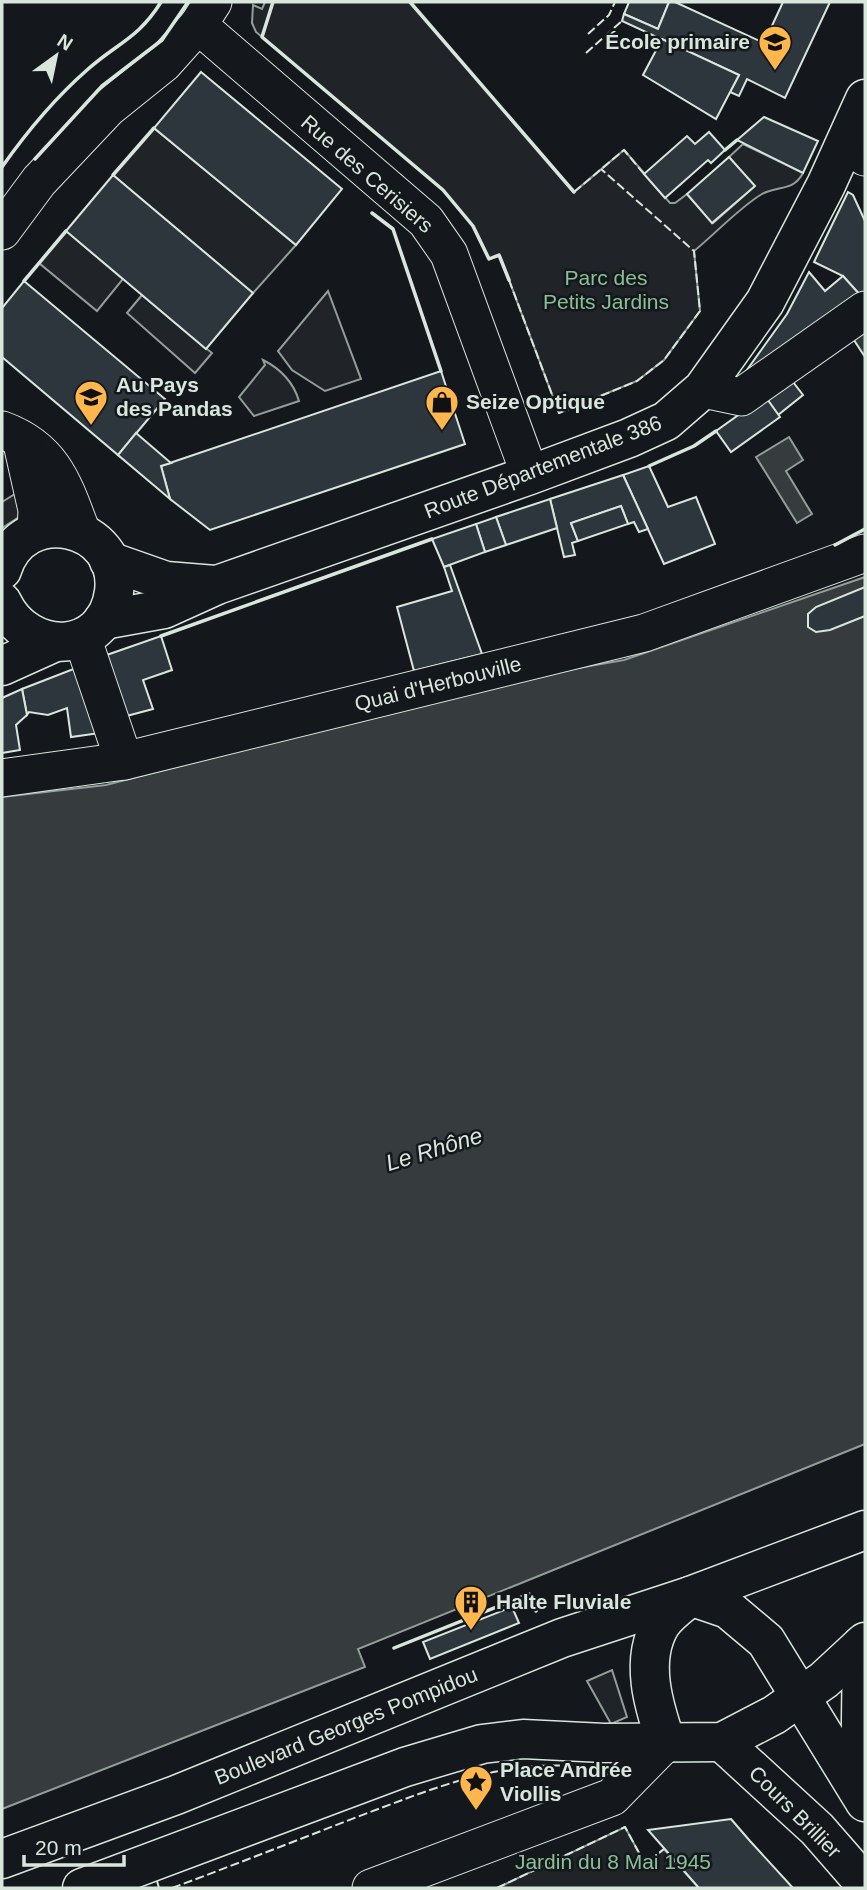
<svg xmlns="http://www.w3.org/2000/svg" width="867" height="1890" viewBox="0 0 867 1890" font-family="Arial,sans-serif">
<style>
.green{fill:#202428;stroke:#939e99;stroke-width:2}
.water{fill:#363b3e;stroke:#939e99;stroke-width:2}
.building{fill:#2c363c;stroke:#d8e6dc;stroke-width:2}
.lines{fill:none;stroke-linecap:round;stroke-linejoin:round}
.minor-casing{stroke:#d8e6dc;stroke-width:39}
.major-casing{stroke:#d8e6dc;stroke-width:41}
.minor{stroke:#14181c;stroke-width:37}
.major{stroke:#14181c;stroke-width:38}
.fence{stroke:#d8e6dc;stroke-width:2;stroke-dasharray:9 3.5;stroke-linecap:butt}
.wall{stroke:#d8e6dc;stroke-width:3.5}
.labels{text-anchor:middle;stroke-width:5;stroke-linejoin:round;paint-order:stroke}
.poi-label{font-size:21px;font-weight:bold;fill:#d8e6dc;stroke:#14181c;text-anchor:start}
.street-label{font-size:21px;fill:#d8e6dc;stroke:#14181c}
.park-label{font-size:21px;fill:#8ac095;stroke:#14181c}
.water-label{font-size:23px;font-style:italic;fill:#d8e6dc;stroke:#14181c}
</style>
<rect width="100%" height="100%" fill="#14181c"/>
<g class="green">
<path d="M 265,2 L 410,2 L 574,192 L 624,150 L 670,203 L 675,203 L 687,194 L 713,223 L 754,187 L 729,157 L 743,144 L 803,173 C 793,192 778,185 762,194 C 740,207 715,234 694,251 L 700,311 L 664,360 L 637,381 L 559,413 L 500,256 L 489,259 L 473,226 L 443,190 L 256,32 L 252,23 L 253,5 L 262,9 Z"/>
<path d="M 154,128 L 296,245 L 253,293 L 113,175 Z"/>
<path d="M 66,231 L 123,279 L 97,311 L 39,263 Z"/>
<path d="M 328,291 L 361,379 L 325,391 L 292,370 L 278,351 Z"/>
<path d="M 142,295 L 212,353 L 195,373 L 127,313 Z"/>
<path d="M 263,360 C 281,369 293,381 299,401 L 254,416 L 239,397 L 265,365 Z"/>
<path d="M 15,494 L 22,515 L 2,528 L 2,502 Z"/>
<path d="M 612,1670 L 627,1717 L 611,1724 L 587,1681 Z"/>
<path d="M 625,1827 L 645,1864 L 664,1849 L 699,1888 L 497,1888 Z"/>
</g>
<g class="water">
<path d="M 789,437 L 803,460 L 786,471 L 812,514 L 797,523 L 756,457 Z"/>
<path d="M 865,577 L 865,1444 L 358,1649 L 365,1667 L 2,1809 L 2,797 L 106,785 L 521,678 L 624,660 Z"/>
</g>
<g class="building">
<path d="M 629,2 L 669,2 L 658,29 L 624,14 Z"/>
<path d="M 669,2 L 675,2 L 764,43 L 783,2 L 830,2 L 785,98 L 747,79 L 739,96 L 730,92 L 739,75 L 622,21 L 624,14 L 658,29 Z"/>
<path d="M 662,39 L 739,75 L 716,119 L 643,75 Z"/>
<path d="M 201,72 L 342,189 L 296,245 L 154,128 Z"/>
<path d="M 764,117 L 818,141 L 803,173 L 737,140 Z"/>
<path d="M 709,132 L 725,150 L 711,163 L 708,160 L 665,198 L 644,174 L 687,136 L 695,144 Z"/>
<path d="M 729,157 L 755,186 L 712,223 L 687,194 Z"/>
<path d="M 113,175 L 253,293 L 206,349 L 66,231 Z"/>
<path d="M 848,192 L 853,195 L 865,221 L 865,293 L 861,296 L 843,276 L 814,262 Z"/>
<path d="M 809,272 L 825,291 L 843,276 L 861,296 L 744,374 L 787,314 Z"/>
<path d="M 24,281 L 165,399 L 118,455 L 2,357 L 2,308 Z"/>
<path d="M 865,323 L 865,357 L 850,334 Z"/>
<path d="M 441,371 L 465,444 L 210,530 L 170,499 L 161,466 Z"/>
<path d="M 790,378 L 803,395 L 778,415 L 765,396 Z"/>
<path d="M 765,396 L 780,417 L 731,452 L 716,431 Z"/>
<path d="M 136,433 L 171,463 L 161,466 L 170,499 L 118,455 Z"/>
<path d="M 649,466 L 668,507 L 696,497 L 715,544 L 664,564 L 623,475 Z"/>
<path d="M 623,475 L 648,529 L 639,532 L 634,522 L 628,524 L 621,506 L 571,523 L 578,541 L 572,543 L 575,555 L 564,557 L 550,499 Z"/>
<path d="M 550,499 L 557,528 L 506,545 L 496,517 Z"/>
<path d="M 621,506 L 628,524 L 578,541 L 571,523 Z"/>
<path d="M 496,517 L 506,545 L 485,552 L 476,524 Z"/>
<path d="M 476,524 L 485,552 L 444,567 L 432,539 Z"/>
<path d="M 450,565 L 482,654 L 414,671 L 397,607 L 452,591 L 444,567 Z"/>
<path d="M 865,587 L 865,616 L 830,630 L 816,632 L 808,627 L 808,614 L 816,607 Z"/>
<path d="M 161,636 L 172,670 L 143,680 L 153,709 L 119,718 L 101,657 Z"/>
<path d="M 76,668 L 100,733 L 71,737 L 67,708 L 48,715 L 29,712 L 27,715 L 22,689 Z"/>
<path d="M 22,689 L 27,715 L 16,725 L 20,750 L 2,753 L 2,698 Z"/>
<path d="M 512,1607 L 519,1623 L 430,1659 L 423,1642 Z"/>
<path d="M 731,1819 L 750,1841 L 793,1888 L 699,1888 L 648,1830 Z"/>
</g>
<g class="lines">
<defs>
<g id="minor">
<path d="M 198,25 L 426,221 L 449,254 L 530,475"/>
<path d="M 846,141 L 865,157"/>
<path d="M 2,231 L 39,181 L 108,108 L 164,63 L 198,25 L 213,2"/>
<path d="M 703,389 L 741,397 L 865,310"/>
<path d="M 2,430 C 54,449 64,485 82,533"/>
<path d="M 21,439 L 37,510 L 36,531"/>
<path d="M 82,637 L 124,761"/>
<path d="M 2,778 L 124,761 L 644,633 L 865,553"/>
<path d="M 371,1888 L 612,1797 L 666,1742"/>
</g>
<g id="major">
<path d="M 109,561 L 166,581 L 215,585"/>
<path d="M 2,570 C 23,501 123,524 114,592 C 105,656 28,657 2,602"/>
<path d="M 103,620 L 164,609 L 217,585 L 530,475 L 629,438 L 666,421 L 703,389 L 765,302 L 826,185 L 865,99"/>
<path d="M 2,666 L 53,643"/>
<path d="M 690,1596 L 728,1609 L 766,1641 L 865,1802"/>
<path d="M 666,1742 C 654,1707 639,1660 661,1624 C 668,1614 679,1606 689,1598"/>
<path d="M 722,1742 L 817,1829 L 865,1884"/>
<path d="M 860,1793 L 862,1645"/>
<path d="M 2,1859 L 176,1795 L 562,1638 L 690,1596 L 865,1530"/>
<path d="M 82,1888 L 405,1767 L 482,1744 L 523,1739 L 604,1743 L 722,1742 L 774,1715 L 824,1680 L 865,1642"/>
</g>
</defs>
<use href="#minor" class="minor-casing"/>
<use href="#major" class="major-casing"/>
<use href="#minor" class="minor"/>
<use href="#major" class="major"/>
<g class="fence">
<path d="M 588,34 L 609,15 L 615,2"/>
<path d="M 586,53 L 622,21"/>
<path d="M 574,192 L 624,150 L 644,174"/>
<path d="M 509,280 L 559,413 L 637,381 L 664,360 L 700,311 L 694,251 L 601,169"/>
<path d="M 157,1881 L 159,1888"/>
<path d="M 172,1888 C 234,1865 295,1841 357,1817 C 432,1789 496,1761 578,1766"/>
<path d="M 497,1888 L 625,1827 L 645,1864 L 664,1849 L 667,1852"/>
</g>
<g class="wall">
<path d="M 273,2 L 262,37 L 443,190 L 473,226 L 489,259 L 499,255 L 509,280"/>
<path d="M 410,2 L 574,192"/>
<path d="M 725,150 L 737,140"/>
<path d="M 35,159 L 102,86 L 162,40 L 188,2"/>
<path d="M 2,167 C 26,133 55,98 87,70 C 117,43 138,39 161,2"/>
<path d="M 113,175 L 154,128"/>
<path d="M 372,213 L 393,229 L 441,371"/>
<path d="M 24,281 L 66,231"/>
<path d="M 649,466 L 694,446 L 716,431"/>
<path d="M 835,545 L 865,529"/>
<path d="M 161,636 L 432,539"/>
<path d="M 394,1648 L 529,1594 L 536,1611"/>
</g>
</g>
<defs>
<symbol id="school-pin" viewBox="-11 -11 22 30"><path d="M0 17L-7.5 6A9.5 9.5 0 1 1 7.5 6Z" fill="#ffb74d" stroke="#14181c"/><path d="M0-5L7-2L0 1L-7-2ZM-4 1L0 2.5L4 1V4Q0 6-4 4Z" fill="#111"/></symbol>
<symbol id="shop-pin" viewBox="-11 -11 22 30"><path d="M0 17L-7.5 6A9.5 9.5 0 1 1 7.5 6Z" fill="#ffb74d" stroke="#14181c"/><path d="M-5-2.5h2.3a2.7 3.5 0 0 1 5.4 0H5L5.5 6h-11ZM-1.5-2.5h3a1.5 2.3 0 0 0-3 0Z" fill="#111"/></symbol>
<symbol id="building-pin" viewBox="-11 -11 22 30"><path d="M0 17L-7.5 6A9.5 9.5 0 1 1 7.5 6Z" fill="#ffb74d" stroke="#14181c"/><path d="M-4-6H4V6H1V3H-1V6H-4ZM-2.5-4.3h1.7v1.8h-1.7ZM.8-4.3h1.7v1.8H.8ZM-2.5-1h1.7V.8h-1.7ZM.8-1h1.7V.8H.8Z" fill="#111"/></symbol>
<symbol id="sight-pin" viewBox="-11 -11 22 30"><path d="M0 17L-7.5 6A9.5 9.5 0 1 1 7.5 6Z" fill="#ffb74d" stroke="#14181c"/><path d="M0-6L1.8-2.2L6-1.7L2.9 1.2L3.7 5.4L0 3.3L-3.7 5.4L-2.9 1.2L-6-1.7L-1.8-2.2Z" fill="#111"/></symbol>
</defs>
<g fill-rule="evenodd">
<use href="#school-pin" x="756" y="23" width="38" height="52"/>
<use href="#school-pin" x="72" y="378" width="38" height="52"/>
<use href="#shop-pin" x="423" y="383" width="38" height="52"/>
<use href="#building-pin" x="452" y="1583" width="38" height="52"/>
<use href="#sight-pin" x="457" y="1763" width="38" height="52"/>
</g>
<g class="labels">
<g class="poi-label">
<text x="750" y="49" text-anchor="end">École primaire</text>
<text x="116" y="392">Au Pays<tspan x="116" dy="24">des Pandas</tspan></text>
<text x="466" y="409">Seize Optique</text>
<text x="496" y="1609">Halte Fluviale</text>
<text x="500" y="1777">Place Andrée<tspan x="500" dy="24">Viollis</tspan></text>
</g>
<g class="street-label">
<text transform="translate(367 174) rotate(41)" y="7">Rue des Cerisiers</text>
<text transform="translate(543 467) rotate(-21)" y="7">Route Départementale 386</text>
<text transform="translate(438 684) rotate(-14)" y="7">Quai d'Herbouville</text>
<text transform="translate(346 1726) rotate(-22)" y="7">Boulevard Georges Pompidou</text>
<text transform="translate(795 1812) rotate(45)" y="7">Cours Brillier</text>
</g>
<g class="park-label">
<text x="606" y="285">Parc des<tspan x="606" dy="24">Petits Jardins</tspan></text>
<text x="613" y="1869">Jardin du 8 Mai 1945</text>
</g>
<g class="water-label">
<text transform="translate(434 1149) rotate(-17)" y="8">Le Rhône</text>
</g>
</g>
<rect width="867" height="1890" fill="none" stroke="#d8e6dc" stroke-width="7"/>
<g transform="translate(56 56) rotate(33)" stroke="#14181c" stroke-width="5" paint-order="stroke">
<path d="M0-5L12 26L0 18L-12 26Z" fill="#d8e6dc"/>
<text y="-10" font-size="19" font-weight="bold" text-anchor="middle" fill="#d8e6dc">N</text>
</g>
<path d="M24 1855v10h100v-10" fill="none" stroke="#d8e6dc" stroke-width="3.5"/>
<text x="35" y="1855" font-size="21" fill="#d8e6dc" stroke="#14181c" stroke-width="5" paint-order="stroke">20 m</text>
</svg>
